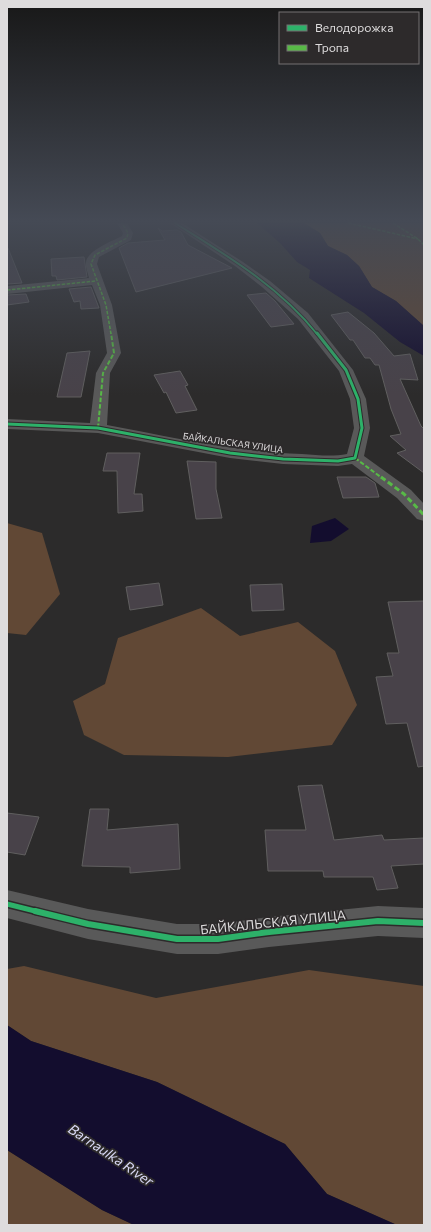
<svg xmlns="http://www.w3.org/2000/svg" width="431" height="1232" viewBox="0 0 431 1232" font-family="Commissioner,sans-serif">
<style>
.green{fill:#614835}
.water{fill:#130d2e}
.building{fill:#484249;stroke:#605f5f}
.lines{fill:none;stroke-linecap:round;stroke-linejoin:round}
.minor{fill:#595959;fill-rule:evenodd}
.quiet-far2{stroke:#58b947;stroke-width:1.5;stroke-dasharray:3.5 1.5;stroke-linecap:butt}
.quiet-far1{stroke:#58b947;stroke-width:2;stroke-dasharray:4.5 2;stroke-linecap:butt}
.quiet{stroke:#58b947;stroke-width:3;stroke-dasharray:5.5 3;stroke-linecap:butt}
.cycleway-far3-casing{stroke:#2d2a2b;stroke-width:3.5}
.cycleway-far2-casing{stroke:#2d2a2b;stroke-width:5}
.cycleway-far1-casing{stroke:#2d2a2b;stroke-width:8}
.cycleway-casing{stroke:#2d2a2b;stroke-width:9}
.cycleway-far3{stroke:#2db169;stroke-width:2}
.cycleway-far2{stroke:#2db169;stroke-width:3}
.cycleway-far1{stroke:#2db169;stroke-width:5}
.cycleway{stroke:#2db169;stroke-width:6}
.labels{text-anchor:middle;stroke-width:3.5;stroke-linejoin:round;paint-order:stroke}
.far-street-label{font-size:9px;fill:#dedcdd;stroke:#2d2a2b}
.near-street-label{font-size:13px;fill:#dedcdd;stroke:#2d2a2b}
.near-water-label{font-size:14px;font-style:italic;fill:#d9d9f6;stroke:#2d2a2b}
</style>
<rect width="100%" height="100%" fill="#2c2b2b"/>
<g class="green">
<path d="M 304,223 L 424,223 L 424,326 L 396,301 L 372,287 L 359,266 L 347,255 L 328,246 L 320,233 Z"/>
<path d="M 7,523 L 42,533 L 60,594 L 26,635 L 7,633 Z"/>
<path d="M 201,608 L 240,636 L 298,622 L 335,651 L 357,705 L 332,745 L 228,757 L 124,755 L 84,735 L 73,701 L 105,684 L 118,638 Z"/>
<path d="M 24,966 L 156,998 L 309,970 L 424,986 L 424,1225 L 397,1225 L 327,1194 L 285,1144 L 157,1082 L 31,1041 L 7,1025 L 7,969 Z"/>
<path d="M 7,1150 L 102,1210 L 134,1225 L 7,1225 Z"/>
</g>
<g class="water">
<path d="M 257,223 L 304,223 L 320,233 L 328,246 L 347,255 L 359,266 L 372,287 L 396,301 L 424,326 L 424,356 L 400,342 L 364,313 L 309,278 L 310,270 L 297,262 L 280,243 Z"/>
<path d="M 335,518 L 349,529 L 331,541 L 310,543 L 312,526 Z"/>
<path d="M 7,1025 L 31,1041 L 157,1082 L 285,1144 L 327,1194 L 397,1225 L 134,1225 L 102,1210 L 7,1150 Z"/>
</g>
<g class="building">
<path d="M 158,228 L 162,231 L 177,230 L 181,232 L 188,245 L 232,268 L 136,292 L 119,248 L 128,243 L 165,240 Z"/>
<path d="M 7,248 L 8,248 L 22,283 L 7,284 Z"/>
<path d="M 84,257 L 87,277 L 57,280 L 56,276 L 52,276 L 51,259 Z"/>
<path d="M 91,287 L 99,308 L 81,309 L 80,301 L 74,302 L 69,289 Z"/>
<path d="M 266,293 L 275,301 L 294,324 L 271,327 L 247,295 Z"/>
<path d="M 26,294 L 29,302 L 7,305 L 7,295 Z"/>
<path d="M 348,312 L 374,333 L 394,356 L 410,354 L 418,380 L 400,379 L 421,426 L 424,429 L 424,473 L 397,453 L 406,450 L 390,436 L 401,434 L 391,409 L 379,365 L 375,365 L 370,358 L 365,358 L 353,340 L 350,340 L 331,315 Z"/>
<path d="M 90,351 L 81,397 L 57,397 L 67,353 Z"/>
<path d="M 180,371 L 188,385 L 185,386 L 197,410 L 176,413 L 166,392 L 164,393 L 154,375 Z"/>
<path d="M 107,453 L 140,453 L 134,494 L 142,494 L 143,511 L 118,513 L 117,471 L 103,471 Z"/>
<path d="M 187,461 L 216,462 L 216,489 L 222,518 L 196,519 Z"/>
<path d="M 337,477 L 366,477 L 375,483 L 379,497 L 343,498 Z"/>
<path d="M 159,583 L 163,605 L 130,610 L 126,587 Z"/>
<path d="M 282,584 L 284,610 L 252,611 L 250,585 Z"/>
<path d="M 424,601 L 424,766 L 418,767 L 407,723 L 386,724 L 376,677 L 393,676 L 387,653 L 399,653 L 388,602 Z"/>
<path d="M 322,785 L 334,840 L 382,835 L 384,840 L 424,838 L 424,864 L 391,866 L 398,888 L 377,890 L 373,877 L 324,877 L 323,871 L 268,871 L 265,830 L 306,830 L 298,786 Z"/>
<path d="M 90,809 L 109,809 L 107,830 L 178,824 L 180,869 L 130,873 L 130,867 L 82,866 Z"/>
<path d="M 7,813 L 39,817 L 25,855 L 7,852 Z"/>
</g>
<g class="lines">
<g class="minor">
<path d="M 117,223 L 127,223 L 133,233 L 131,240 L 99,257 L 97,264 L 112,305 L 121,353 L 110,373 L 107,425 C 171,437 236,452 302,454 C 317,455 332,457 347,454 L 354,428 L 350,399 L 339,371 L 298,319 L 262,287 L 235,266 L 170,223 L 182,223 L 243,262 L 270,281 L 308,313 L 353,370 L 366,399 L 370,428 L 364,456 L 411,490 L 424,504 L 424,521 L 417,519 L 397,498 L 352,464 L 338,466 L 283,464 L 230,458 L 98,433 L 7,429 L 7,419 L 90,423 L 96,373 L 107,353 L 100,305 L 92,285 L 7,294 L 7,286 L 89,278 C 88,273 85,267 86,262 C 87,251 112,241 122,236 L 123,233 Z"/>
<path d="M 7,890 L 88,909 L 177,924 L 218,924 L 269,917 L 378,906 L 424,908 L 424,938 L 378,936 L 269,947 L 218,954 L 177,954 L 88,939 L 7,918 Z"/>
</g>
<g class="quiet-far2">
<path d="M 348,223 L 418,239"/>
<path d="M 393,223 L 418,239 L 424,245"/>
<path d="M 7,290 L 96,281"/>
<path d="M 111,334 L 106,305 L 91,264 L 95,255 L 127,238 L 128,233 L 122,223"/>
</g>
<g class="quiet-far1">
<path d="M 98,428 L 103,373 L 114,353 L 111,333"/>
<path d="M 355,458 L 382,478"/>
</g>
<path class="quiet" d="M 381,477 L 404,494 L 424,515"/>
<defs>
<path id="cycleway-far3" d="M 175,223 C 226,255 279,286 317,334"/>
<path id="cycleway-far2" d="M 7,424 L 98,428 L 230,453 L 283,459 L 338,461 L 355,458 L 362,428 L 358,399 L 346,370 L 317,333"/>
<path id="cycleway-far1" d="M 7,904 L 39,912"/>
<path id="cycleway" d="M 35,911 L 88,924 L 177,939 L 218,939 L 269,932 L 378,921 L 424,923"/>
</defs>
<use href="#cycleway-far3" class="cycleway-far3-casing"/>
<use href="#cycleway-far2" class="cycleway-far2-casing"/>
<use href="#cycleway-far1" class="cycleway-far1-casing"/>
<use href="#cycleway" class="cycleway-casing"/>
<use href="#cycleway-far3" class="cycleway-far3"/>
<use href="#cycleway-far2" class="cycleway-far2"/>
<use href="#cycleway-far1" class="cycleway-far1"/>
<use href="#cycleway" class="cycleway"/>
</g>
<linearGradient id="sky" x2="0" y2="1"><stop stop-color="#181818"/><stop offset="0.56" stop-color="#454a55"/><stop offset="1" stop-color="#454a55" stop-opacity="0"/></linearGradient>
<rect width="431" height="395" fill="url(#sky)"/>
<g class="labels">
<g class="far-street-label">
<text transform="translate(233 443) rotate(8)" y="3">БАЙКАЛЬСКАЯ УЛИЦА</text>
</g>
<g class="near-street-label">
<text transform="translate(273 922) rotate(-6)" y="5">БАЙКАЛЬСКАЯ УЛИЦА</text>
</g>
<g class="near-water-label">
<text transform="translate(111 1155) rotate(34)" y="5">Barnaulka River</text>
</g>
</g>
<rect width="431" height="1232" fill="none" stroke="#dedcdd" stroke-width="16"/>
<rect x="279" y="12" width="140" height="52" fill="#2d2a2b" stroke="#747172"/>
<rect x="287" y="25" width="20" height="6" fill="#2db169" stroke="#747172"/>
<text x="315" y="32" font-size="12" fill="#dedcdd">Велодорожка</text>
<rect x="287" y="45" width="20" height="6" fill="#58b947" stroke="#747172"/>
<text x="315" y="52" font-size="12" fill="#dedcdd">Тропа</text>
</svg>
